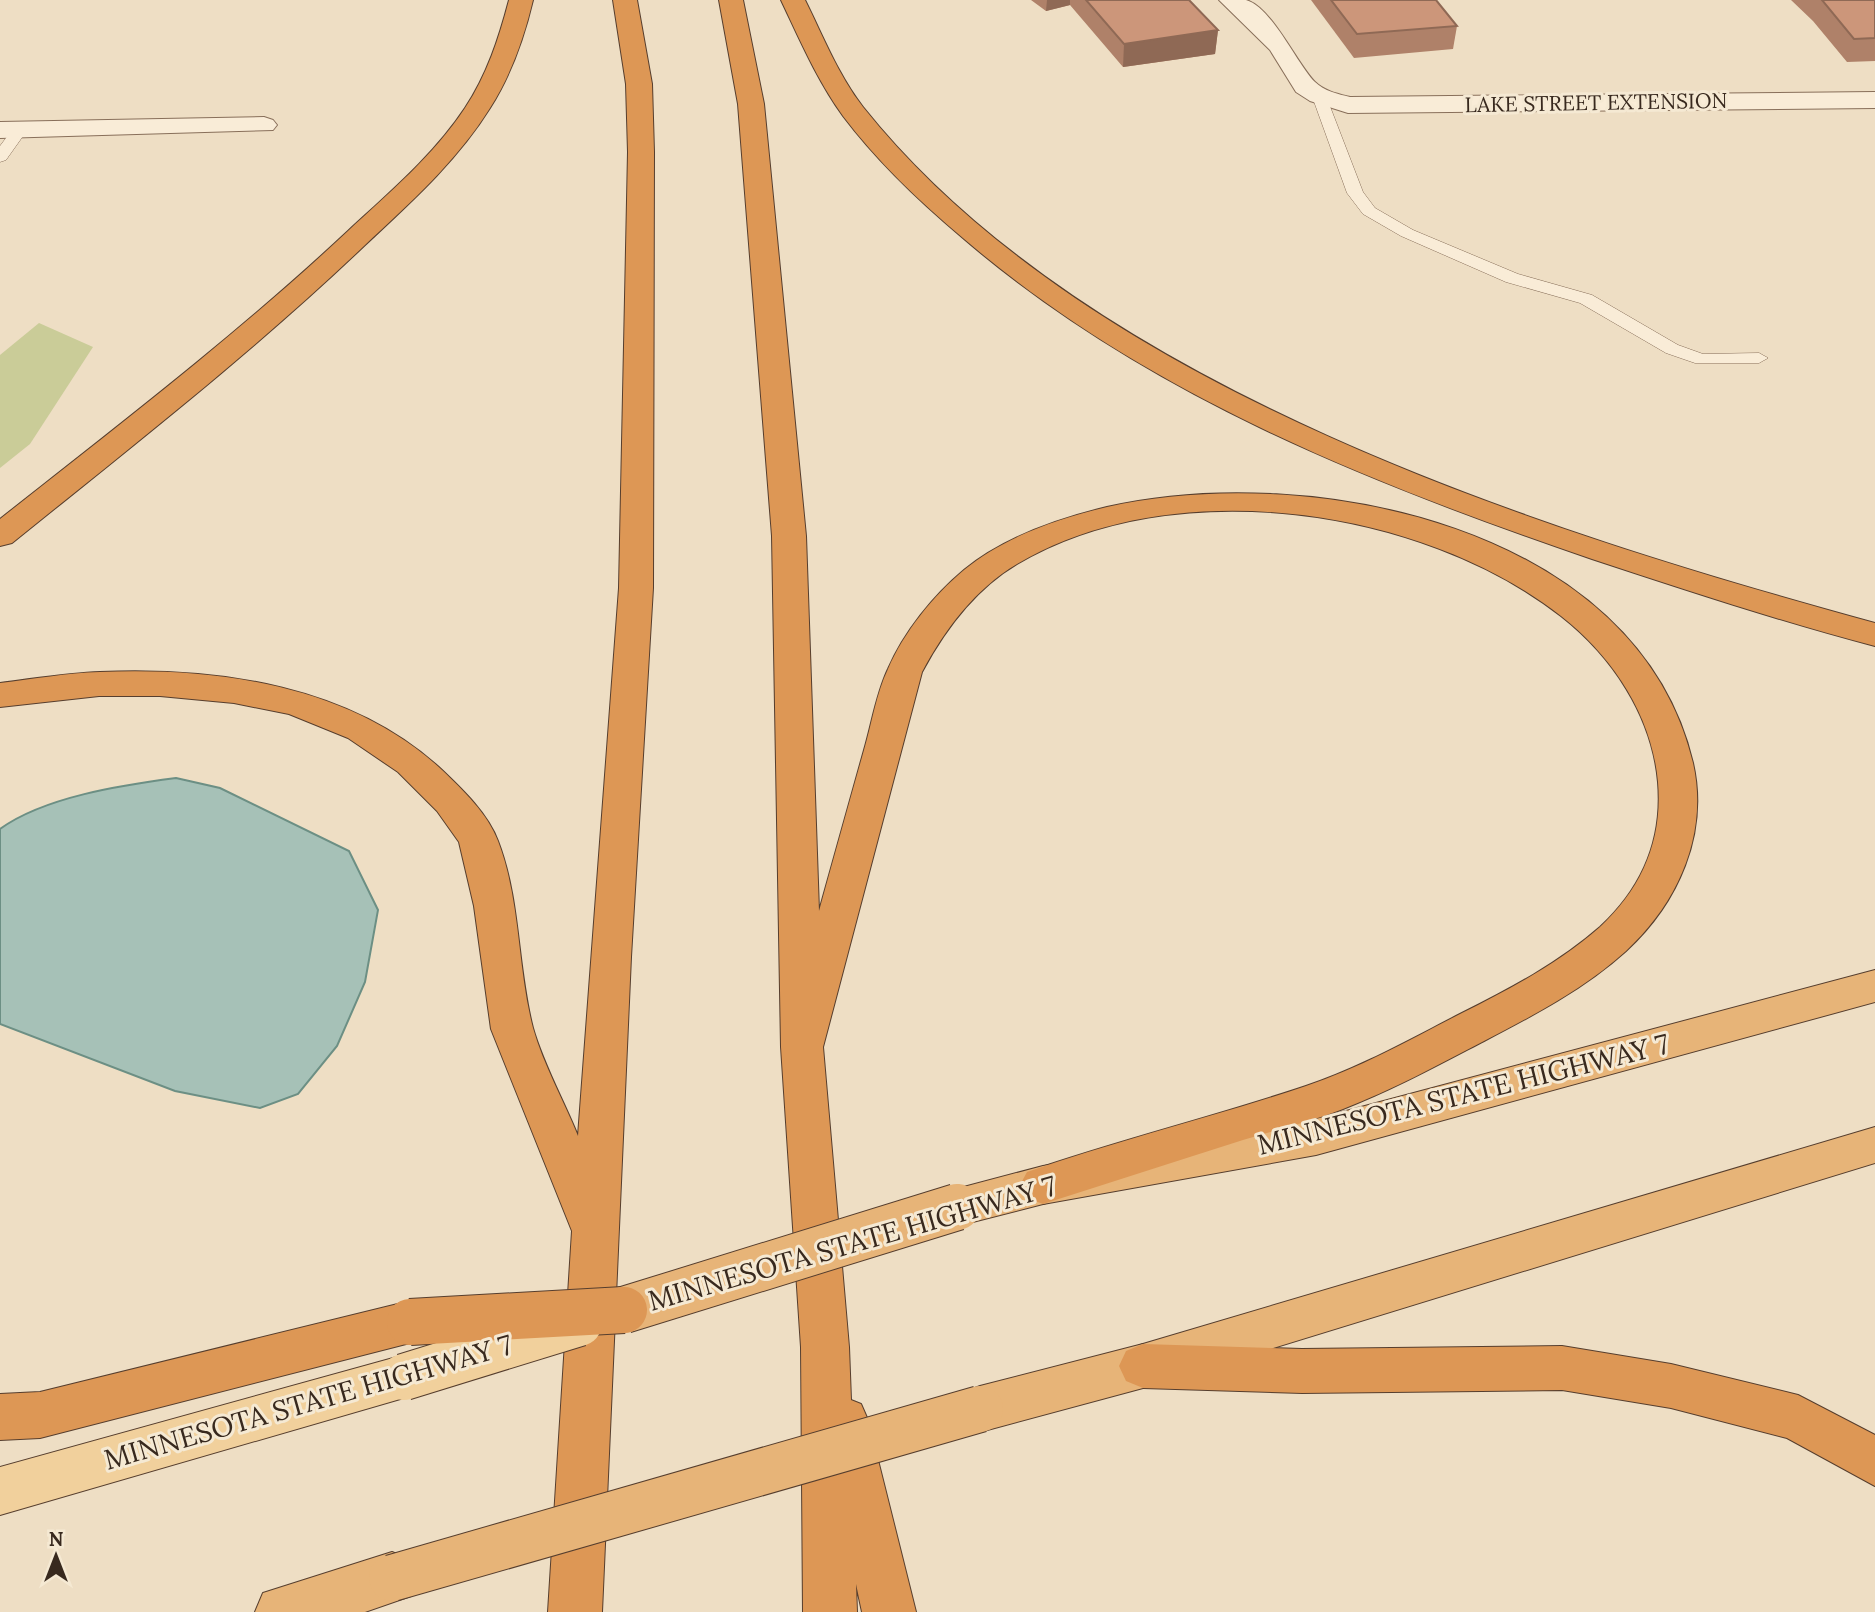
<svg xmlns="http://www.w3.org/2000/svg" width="1875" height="1612" viewBox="0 0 1875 1612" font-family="Lora,serif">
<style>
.green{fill:#cacc98}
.water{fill:#a6c1b7;stroke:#6c8f84;stroke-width:2}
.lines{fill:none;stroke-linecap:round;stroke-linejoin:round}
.service-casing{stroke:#886f5a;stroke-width:1}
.minor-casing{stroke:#886f5a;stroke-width:2}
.primary-casing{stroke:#563e2e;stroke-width:2}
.trunk-casing{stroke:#563e2e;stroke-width:2}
.motorway-casing{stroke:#563e2e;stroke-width:2}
.service{fill:#f9ecd7;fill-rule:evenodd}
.minor{fill:#f9ecd7;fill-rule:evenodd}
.primary{fill:#f1d09c;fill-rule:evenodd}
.trunk{fill:#e7b478;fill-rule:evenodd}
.motorway{fill:#dd9755;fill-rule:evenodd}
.primary-bridge-casing{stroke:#563e2e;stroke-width:48;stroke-linecap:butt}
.trunk-bridge-casing{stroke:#563e2e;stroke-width:48;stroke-linecap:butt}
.motorway-bridge-casing{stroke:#563e2e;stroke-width:48;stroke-linecap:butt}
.primary-bridge{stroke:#f1d09c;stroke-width:46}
.trunk-bridge{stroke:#e7b478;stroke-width:46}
.motorway-bridge{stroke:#dd9755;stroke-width:46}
.wall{fill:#af8169}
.shaded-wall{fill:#8f6955}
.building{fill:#cc967a;stroke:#8f6955;stroke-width:2}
.labels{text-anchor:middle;stroke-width:6;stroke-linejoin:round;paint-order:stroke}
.far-street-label{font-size:21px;fill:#38291e;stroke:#f5e9d3}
.near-street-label{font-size:28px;fill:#38291e;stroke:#f5e9d3}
</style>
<rect width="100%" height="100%" fill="#eedec4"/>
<path class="green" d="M 39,323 L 93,347 L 30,444 L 0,468 L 0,355 Z"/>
<path class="water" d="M 176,778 L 220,788 L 349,851 L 378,910 L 365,982 L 337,1046 L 298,1094 L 260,1108 L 175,1091 L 0,1024 L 0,829 C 44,797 122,785 176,778 Z"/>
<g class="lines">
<defs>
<g id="service">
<path d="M 1319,92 L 1326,96 L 1363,192 L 1375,208 L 1413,230 L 1518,274 L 1592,295 L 1678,345 L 1703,354 L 1759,353 L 1768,358 L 1759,363 L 1695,363 L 1666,353 L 1580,303 L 1506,282 L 1401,236 L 1363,214 L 1347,193 L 1312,96 Z"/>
<path d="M 20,124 L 28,129 L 6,160 L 0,162 L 0,146 L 15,126 Z"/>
</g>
<g id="minor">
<path d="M 1219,0 C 1227,0 1239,0 1246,0 C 1272,7 1298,66 1315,82 C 1324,91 1338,94 1350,97 L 1875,92 L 1875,108 L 1348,113 L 1310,101 L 1296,92 L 1270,50 Z"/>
<path d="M 264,117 L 273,120 L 277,125 L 273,130 L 0,138 L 0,122 Z"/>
</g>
<path id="primary" d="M 404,1355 L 421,1361 L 429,1377 L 421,1393 L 0,1515 L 0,1467 Z"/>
<g id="trunk">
<path d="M 1875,970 L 1875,1002 L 1316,1155 L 1043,1204 L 957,1226 L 941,1221 L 934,1207 L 941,1193 L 1043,1166 L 1316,1119 Z"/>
<path d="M 1875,1127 L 1875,1163 L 1143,1388 L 980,1432 L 962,1425 L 955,1409 L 962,1393 L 980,1386 L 1143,1344 Z"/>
<path d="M 392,1552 L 411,1560 L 418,1578 L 411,1596 L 365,1612 L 255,1612 L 263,1593 Z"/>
</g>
<g id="motorway">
<path d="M 509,0 L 533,0 C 524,38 511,75 490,108 C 457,161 410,203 365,245 C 253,352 132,446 12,543 L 0,546 L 0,519 C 118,426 238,334 348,231 C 389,193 434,155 465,108 C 487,75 499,38 509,0 Z"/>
<path d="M 613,0 L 637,0 L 652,84 L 654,152 L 653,588 L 631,957 L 602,1612 L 548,1612 L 572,1231 L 491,1029 L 474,906 L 459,842 L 437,811 L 398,772 L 348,738 L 289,714 L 234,703 L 160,696 L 99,696 L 0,707 L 0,683 C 33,679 67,673 100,672 C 220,667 352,686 442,770 C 463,790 488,814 498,841 C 521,901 517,967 533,1028 C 543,1064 564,1101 578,1136 L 619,588 L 628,152 L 626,84 Z"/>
<path d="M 719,0 L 743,0 L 764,104 L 806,536 L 819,911 C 834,857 849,803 864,750 C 872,723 876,694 888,669 C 904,632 933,596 964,570 C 1004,537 1057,519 1107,507 C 1310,461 1637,526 1693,763 C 1709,834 1678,903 1626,951 C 1584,989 1534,1015 1484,1041 C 1438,1065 1392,1090 1343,1109 C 1310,1122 1276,1130 1243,1140 C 1176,1161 1110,1183 1043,1204 L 1027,1198 L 1020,1185 L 1027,1172 C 1119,1140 1214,1117 1306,1086 C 1360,1068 1411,1039 1462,1013 C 1510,989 1559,963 1600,927 C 1642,888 1663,840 1658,782 C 1652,715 1612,656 1561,616 C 1422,507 1173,471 1017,564 C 975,589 945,629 922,672 L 823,1047 L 849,1347 L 851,1400 L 861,1404 L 868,1420 L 916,1612 L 862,1612 L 856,1584 L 857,1612 L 803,1612 L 801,1347 L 781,1047 L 772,536 L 738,104 Z"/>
<path d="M 781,0 L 805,0 C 823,36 838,75 863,107 C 1087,388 1539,531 1875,623 L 1875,646 C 1780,621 1686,590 1592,559 C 1369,483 1143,393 963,238 C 920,202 877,161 843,116 C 817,80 800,40 781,0 Z"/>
<path d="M 410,1301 L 427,1307 L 434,1322 L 427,1337 L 410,1343 L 40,1438 L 0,1440 L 0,1394 L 40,1392 Z"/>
<path d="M 1143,1344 L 1302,1349 L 1562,1346 L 1671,1364 L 1798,1395 L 1875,1435 L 1875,1486 L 1787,1438 L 1671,1408 L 1562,1390 L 1302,1393 L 1143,1388 L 1126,1381 L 1119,1366 L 1126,1351 Z"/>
</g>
</defs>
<use href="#service" class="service-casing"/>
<use href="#minor" class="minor-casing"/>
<use href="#primary" class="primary-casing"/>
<use href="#trunk" class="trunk-casing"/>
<use href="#motorway" class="motorway-casing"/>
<use href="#service" class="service"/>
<use href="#minor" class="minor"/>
<use href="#primary" class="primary"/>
<use href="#trunk" class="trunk"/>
<use href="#motorway" class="motorway"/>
<defs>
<path id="primary-bridge" d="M 404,1377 L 579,1323"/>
<g id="trunk-bridge">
<path d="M 624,1310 L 957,1207"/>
<path d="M 392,1578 L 980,1409"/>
</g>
<path id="motorway-bridge" d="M 410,1322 L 624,1310"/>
</defs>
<use href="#primary-bridge" class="primary-bridge-casing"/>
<use href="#trunk-bridge" class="trunk-bridge-casing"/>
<use href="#motorway-bridge" class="motorway-bridge-casing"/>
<use href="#primary-bridge" class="primary-bridge"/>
<use href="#trunk-bridge" class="trunk-bridge"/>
<use href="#motorway-bridge" class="motorway-bridge"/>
</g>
<g class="wall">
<path d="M 1031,0 L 1189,0 L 1218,30 L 1215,54 L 1123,67 L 1070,5 L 1046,11 Z"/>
<path d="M 1311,0 L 1436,0 L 1457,26 L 1453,49 L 1354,58 Z"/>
<path d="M 1791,0 L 1875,0 L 1875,61 L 1847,62 L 1813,21 Z"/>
</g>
<g class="shaded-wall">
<path d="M 1047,0 L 1070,0 L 1070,5 L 1046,11 Z"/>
<path d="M 1218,30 L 1215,54 L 1123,67 L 1124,44 Z"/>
</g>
<g class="building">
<path d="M 1086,0 L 1189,0 L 1218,30 L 1124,44 Z"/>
<path d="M 1331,0 L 1436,0 L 1457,26 L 1357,34 Z"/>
<path d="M 1822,0 L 1875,0 L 1875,38 L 1854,39 Z"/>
</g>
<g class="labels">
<g class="far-street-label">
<text transform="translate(1596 103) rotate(-1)" y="7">LAKE STREET EXTENSION</text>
</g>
<g class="near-street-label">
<text transform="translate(1463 1094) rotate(-14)" y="10">MINNESOTA STATE HIGHWAY 7</text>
<text transform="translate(852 1243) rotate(-16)" y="10">MINNESOTA STATE HIGHWAY 7</text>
<text transform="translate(308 1402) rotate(-16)" y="10">MINNESOTA STATE HIGHWAY 7</text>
</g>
</g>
<g transform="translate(56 1556)" stroke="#f5e9d3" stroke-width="5" paint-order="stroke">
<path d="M0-5L12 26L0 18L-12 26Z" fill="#38291e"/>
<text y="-10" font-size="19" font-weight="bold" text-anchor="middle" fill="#38291e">N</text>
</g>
</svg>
